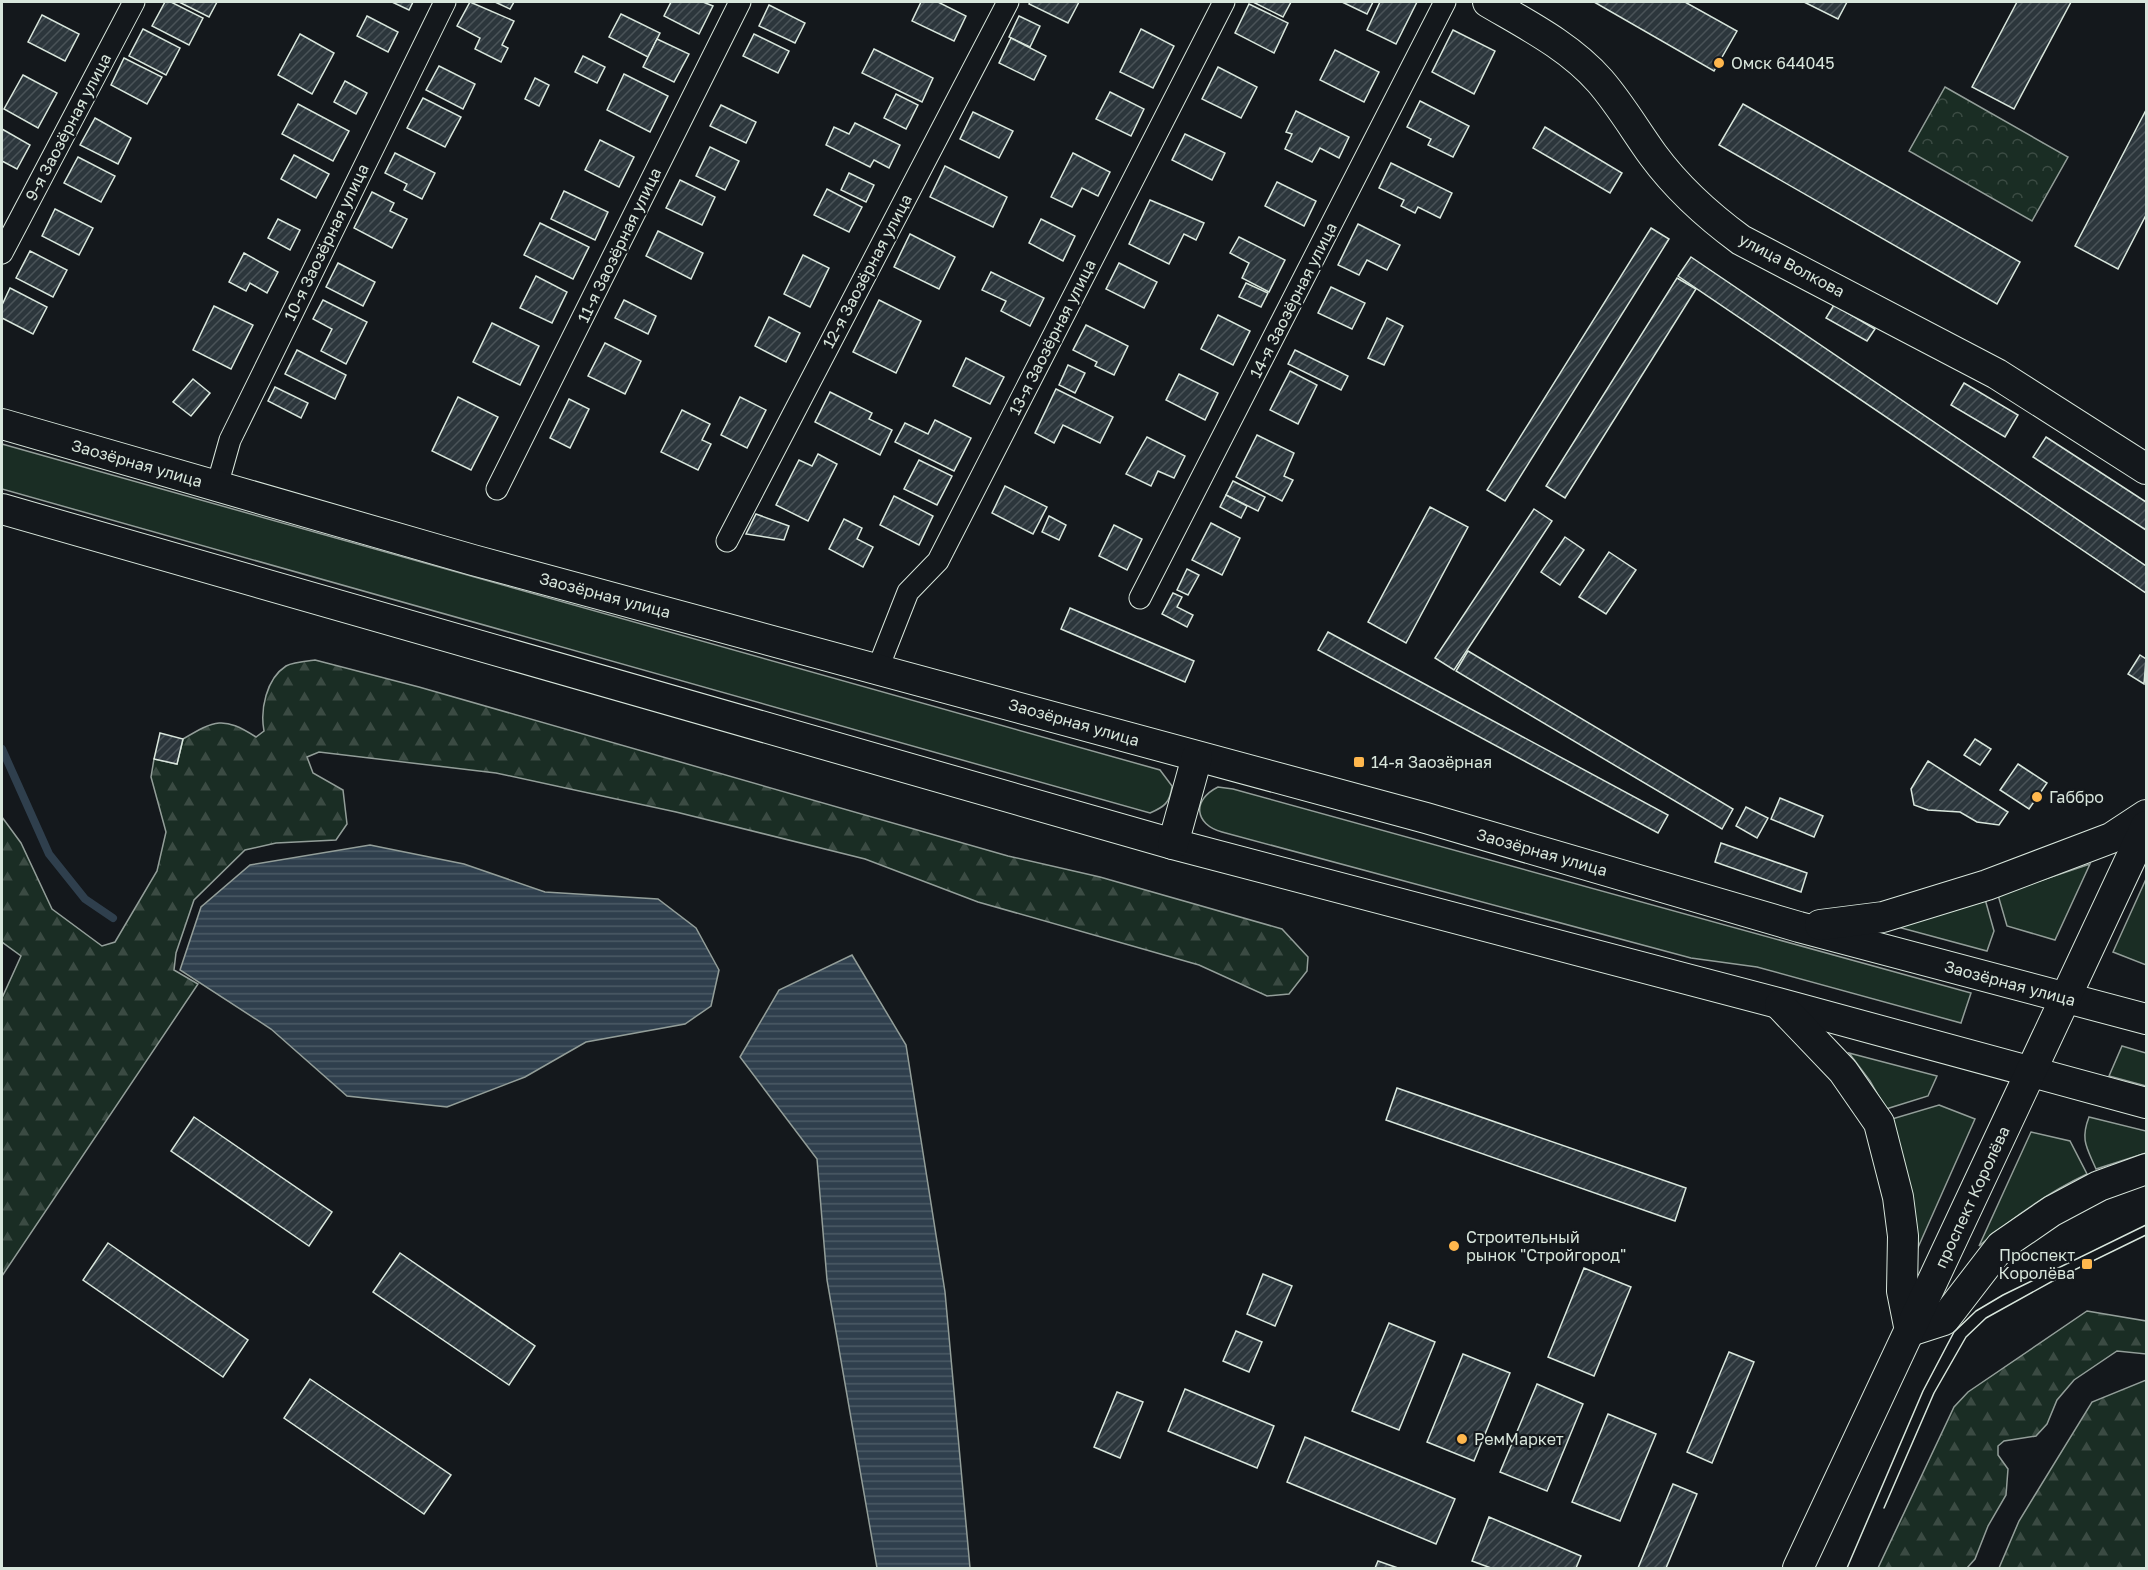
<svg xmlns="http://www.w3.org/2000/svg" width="2148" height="1570" viewBox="0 0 2148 1570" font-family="'Golos Text',sans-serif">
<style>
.grass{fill:#1a2d24;stroke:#939e99;stroke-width:1.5}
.forest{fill:url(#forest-firs);stroke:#939e99;stroke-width:1.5}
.park{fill:url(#park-crowns);stroke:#939e99;stroke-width:1.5}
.water{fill:url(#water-rules);stroke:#939e99;stroke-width:1.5}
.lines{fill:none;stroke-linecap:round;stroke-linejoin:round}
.stream{stroke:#2f3f4d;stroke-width:8}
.building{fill:url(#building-hatch);stroke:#d8e6dc;stroke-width:1.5}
.street-casing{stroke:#d8e6dc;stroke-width:23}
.secondary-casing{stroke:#d8e6dc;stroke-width:32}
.street{stroke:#14181c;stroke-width:21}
.secondary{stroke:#14181c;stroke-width:30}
.tram{stroke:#d8e6dc;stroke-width:1.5}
.poi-dot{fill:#ffb74d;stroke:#14181c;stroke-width:2}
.labels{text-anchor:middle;stroke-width:4.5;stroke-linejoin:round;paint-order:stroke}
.poi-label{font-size:16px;fill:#d8e6dc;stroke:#14181c;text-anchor:start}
.street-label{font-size:16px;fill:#d8e6dc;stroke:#14181c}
</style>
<defs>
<pattern id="forest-firs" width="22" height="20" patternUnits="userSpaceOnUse" patternTransform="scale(1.5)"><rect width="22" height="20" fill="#1a2d24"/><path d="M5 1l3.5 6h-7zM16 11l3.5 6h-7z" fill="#3b4b43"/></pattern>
<pattern id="park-crowns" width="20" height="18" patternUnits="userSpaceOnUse" patternTransform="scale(1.5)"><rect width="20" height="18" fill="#1a2d24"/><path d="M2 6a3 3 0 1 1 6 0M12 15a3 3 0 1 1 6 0" fill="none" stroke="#3b4b43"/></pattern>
<pattern id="water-rules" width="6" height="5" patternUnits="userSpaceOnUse" patternTransform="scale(1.5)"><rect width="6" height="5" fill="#2f3f4d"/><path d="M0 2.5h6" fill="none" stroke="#4c5b66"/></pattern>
<pattern id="building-hatch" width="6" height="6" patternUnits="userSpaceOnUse" patternTransform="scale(1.5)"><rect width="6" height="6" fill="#2c363c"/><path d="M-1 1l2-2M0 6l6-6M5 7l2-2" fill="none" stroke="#4a5358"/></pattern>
</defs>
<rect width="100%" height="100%" fill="#14181c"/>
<g class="grass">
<path d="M 2,444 L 1160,770 L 1172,786 C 1170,803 1164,807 1150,813 L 2,489 Z"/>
<path d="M 1218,787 L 1233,789 L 1971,993 L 1961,1023 L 1757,967 L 1691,958 L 1222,832 C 1194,824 1192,800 1218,787 Z"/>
<path d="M 2090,864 L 2055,940 L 2007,926 L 1998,895 Z"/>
<path d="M 2146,879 L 2146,965 L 2113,952 Z"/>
<path d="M 1985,899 L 1994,931 L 1987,951 L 1894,926 Z"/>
<path d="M 2122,1046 L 2146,1053 L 2146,1086 L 2109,1076 Z"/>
<path d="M 1849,1053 L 1937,1076 L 1928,1096 L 1886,1109 L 1870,1081 Z"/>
<path d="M 1939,1105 L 1975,1119 L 1912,1261 C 1911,1206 1909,1172 1892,1119 Z"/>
<path d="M 2089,1117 L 2146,1131 L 2146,1153 L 2096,1169 C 2087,1148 2080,1140 2089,1117 Z"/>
<path d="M 2031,1132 L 2070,1141 L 2087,1174 C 2047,1193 2012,1218 1979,1246 Z"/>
</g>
<g class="forest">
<path d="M 315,660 L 419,687 L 1008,856 L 1100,877 L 1282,929 L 1308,957 L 1307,971 L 1289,994 L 1267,996 L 1199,965 L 978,902 L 865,859 L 676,812 L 496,773 L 319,752 L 307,757 L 313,773 L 343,790 L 347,824 L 336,840 L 276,843 L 245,850 L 194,900 L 176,953 L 174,970 L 198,984 L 2,1276 L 2,998 L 21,956 L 2,942 L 2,817 L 21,843 L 52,909 L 102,946 L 115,942 L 157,871 L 166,832 L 151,777 L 154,759 L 177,764 L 183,739 C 215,720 223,716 256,737 L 264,731 C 260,710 266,679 286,666 C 293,662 307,661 315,660 Z"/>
<path d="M 2087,1311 L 2146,1321 L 2146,1354 L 2117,1351 L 2074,1380 L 2057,1400 L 2047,1424 L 2036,1436 L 2004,1441 L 1998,1446 L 1998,1455 L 2008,1469 L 2006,1495 L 1988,1526 L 1975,1559 L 1967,1568 L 1878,1568 L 1954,1407 L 1968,1392 Z"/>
<path d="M 2146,1380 L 2146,1568 L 1999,1568 L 2019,1521 L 2092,1402 Z"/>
</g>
<path class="park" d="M 1945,87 L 2068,157 L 2032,221 L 1909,151 Z"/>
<g class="water">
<path d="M 370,845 L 464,864 L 545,892 L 658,899 L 696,928 L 719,970 L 711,1006 L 685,1024 L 586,1042 L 525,1077 L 447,1107 L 347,1096 L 271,1029 L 180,970 L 201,907 L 250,865 Z"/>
<path d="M 852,955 L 906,1045 L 945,1292 L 970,1568 L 877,1568 L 827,1280 L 817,1159 L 740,1057 L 779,990 Z"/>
</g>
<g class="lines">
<path class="stream" d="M 2,749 L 49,854 L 85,899 L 113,918"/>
</g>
<g class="building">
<path d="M 165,2 L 171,2 L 203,18 L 189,45 L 152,26 Z"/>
<path d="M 179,2 L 217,2 L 209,17 Z"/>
<path d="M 392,2 L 413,2 L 409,10 Z"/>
<path d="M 470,2 L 514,21 L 502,45 L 508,48 L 501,62 L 475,49 L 480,38 L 457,26 Z"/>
<path d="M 495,2 L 514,2 L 510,9 Z"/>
<path d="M 671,2 L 703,2 L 713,6 L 699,34 L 664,16 Z"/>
<path d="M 921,2 L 938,2 L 966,16 L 954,41 L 912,21 Z"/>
<path d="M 1030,2 L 1079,2 L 1068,23 L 1029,4 Z"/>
<path d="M 1253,2 L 1291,2 L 1283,17 Z"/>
<path d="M 1342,2 L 1373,2 L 1367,14 Z"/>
<path d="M 1380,2 L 1417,2 L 1396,44 L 1367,30 Z"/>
<path d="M 1594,2 L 1685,2 L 1737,31 L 1714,71 Z"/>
<path d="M 1804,2 L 1847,2 L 1838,19 Z"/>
<path d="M 2017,2 L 2071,2 L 2014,109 L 1972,87 Z"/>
<path d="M 1249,4 L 1288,23 L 1274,53 L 1235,33 Z"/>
<path d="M 769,5 L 805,23 L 795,43 L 759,26 Z"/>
<path d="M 621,14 L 660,33 L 648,57 L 609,37 Z"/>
<path d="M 42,15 L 79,34 L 65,61 L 28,42 Z"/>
<path d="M 367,16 L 398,32 L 388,52 L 357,36 Z"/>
<path d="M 1019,16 L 1040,26 L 1030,47 L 1009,37 Z"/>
<path d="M 143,29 L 180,48 L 166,75 L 129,56 Z"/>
<path d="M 1141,29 L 1174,46 L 1153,88 L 1120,72 Z"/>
<path d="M 1453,30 L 1495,51 L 1474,94 L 1432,72 Z"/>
<path d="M 300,34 L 334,53 L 312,94 L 278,75 Z"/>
<path d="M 754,34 L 789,51 L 778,73 L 743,56 Z"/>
<path d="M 1011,38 L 1046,56 L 1034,80 L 999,63 Z"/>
<path d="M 657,39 L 689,54 L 674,82 L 643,67 Z"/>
<path d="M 874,49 L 933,78 L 922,102 L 862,73 Z"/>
<path d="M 1335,50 L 1379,72 L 1364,102 L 1320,80 Z"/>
<path d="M 583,56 L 605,67 L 597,83 L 575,72 Z"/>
<path d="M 124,58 L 162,77 L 147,104 L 111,85 Z"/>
<path d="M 439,66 L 475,84 L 463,109 L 426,90 Z"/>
<path d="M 1218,67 L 1257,87 L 1241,118 L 1202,99 Z"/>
<path d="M 624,74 L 668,96 L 650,132 L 607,110 Z"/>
<path d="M 23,75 L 57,93 L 38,128 L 4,109 Z"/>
<path d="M 535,78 L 549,85 L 539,106 L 525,99 Z"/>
<path d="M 345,81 L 367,93 L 356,114 L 334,102 Z"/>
<path d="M 1110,92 L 1144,109 L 1131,136 L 1096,119 Z"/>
<path d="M 896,94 L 918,105 L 906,129 L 884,118 Z"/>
<path d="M 423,98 L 461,117 L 445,147 L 407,128 Z"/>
<path d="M 1420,101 L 1469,126 L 1453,157 L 1428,145 L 1431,139 L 1407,127 Z"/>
<path d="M 298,104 L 349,131 L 333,161 L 282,134 Z"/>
<path d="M 1743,104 L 2020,262 L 1997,304 L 1719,145 Z"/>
<path d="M 721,105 L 756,122 L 746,143 L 710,126 Z"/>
<path d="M 2146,110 L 2146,215 L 2118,269 L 2075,246 Z"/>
<path d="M 1296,111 L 1349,137 L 1339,158 L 1320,148 L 1312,162 L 1285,149 L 1292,134 L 1286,132 Z"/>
<path d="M 973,112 L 1013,131 L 999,158 L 960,139 Z"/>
<path d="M 95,118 L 131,138 L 118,164 L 80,145 Z"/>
<path d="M 855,123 L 900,145 L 889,168 L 874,160 L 870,167 L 826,145 L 834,127 L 849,134 Z"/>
<path d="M 1545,127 L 1622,173 L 1610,193 L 1533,148 Z"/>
<path d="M 2,129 L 30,145 L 17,169 L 2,161 Z"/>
<path d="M 1185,134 L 1225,153 L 1212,180 L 1172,160 Z"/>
<path d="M 600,140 L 634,157 L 619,187 L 585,170 Z"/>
<path d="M 710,147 L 739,161 L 725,190 L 696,176 Z"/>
<path d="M 395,153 L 435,173 L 422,199 L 404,190 L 407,184 L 385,173 Z"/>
<path d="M 1073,153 L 1110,172 L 1098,196 L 1082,188 L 1072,207 L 1051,197 Z"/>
<path d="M 294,155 L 329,174 L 316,198 L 281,179 Z"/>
<path d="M 78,157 L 115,176 L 101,202 L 64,183 Z"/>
<path d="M 1391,163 L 1452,193 L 1440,218 L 1418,207 L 1415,213 L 1401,206 L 1404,200 L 1379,188 Z"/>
<path d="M 945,166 L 1007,197 L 993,227 L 930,197 Z"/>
<path d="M 849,173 L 874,185 L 866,202 L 841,190 Z"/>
<path d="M 680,180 L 715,197 L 702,225 L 666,208 Z"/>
<path d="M 1277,182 L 1316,201 L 1304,226 L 1265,206 Z"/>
<path d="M 827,189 L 862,207 L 849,232 L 814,215 Z"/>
<path d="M 564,191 L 608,212 L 595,240 L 551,219 Z"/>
<path d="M 372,192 L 394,203 L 390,211 L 407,219 L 392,248 L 354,228 Z"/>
<path d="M 1150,200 L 1204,223 L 1196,240 L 1184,234 L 1169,264 L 1129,244 Z"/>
<path d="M 55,209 L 93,228 L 79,255 L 42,236 Z"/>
<path d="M 278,219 L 300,230 L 290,250 L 268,238 Z"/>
<path d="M 1041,219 L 1075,236 L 1063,261 L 1029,243 Z"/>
<path d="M 540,223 L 589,247 L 573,279 L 524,255 Z"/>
<path d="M 1358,224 L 1400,245 L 1387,270 L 1367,260 L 1359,275 L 1338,265 Z"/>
<path d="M 1651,228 L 1669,239 L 1505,501 L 1487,490 Z"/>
<path d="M 658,231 L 703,253 L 691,279 L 646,256 Z"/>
<path d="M 910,234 L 955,257 L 939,289 L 894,267 Z"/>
<path d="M 1239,237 L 1285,260 L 1269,292 L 1242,278 L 1249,263 L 1230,253 Z"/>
<path d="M 30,251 L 67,270 L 53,297 L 16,278 Z"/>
<path d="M 244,253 L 278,272 L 267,293 L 250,283 L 246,291 L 229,282 Z"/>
<path d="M 803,255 L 829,268 L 810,307 L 784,294 Z"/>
<path d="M 1691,257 L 2146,566 L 2146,593 L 1678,276 Z"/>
<path d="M 338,263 L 375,282 L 363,306 L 326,287 Z"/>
<path d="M 1119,263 L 1157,282 L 1144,308 L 1106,289 Z"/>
<path d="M 991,272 L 1044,298 L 1030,326 L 1001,311 L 1006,301 L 982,290 Z"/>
<path d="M 536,276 L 567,292 L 552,323 L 520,308 Z"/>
<path d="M 1677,278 L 1696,289 L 1565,498 L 1546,486 Z"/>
<path d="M 1246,283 L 1268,293 L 1261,307 L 1239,297 Z"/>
<path d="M 1331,287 L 1365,303 L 1352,329 L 1318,313 Z"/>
<path d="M 10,288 L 47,307 L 33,334 L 2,318 L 2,305 Z"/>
<path d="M 323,300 L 367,322 L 346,364 L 321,351 L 332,329 L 313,319 Z"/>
<path d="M 624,300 L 656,316 L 648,334 L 615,318 Z"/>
<path d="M 879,300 L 921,321 L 896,373 L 853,352 Z"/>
<path d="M 1834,305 L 1875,329 L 1867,341 L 1826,318 Z"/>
<path d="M 214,306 L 253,325 L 231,369 L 193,350 Z"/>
<path d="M 1218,315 L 1250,331 L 1233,365 L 1201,349 Z"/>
<path d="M 769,317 L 800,333 L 786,362 L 755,346 Z"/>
<path d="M 1387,318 L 1403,326 L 1384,365 L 1368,358 Z"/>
<path d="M 492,323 L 539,346 L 520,385 L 473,362 Z"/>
<path d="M 1086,325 L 1128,346 L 1114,375 L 1095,366 L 1097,362 L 1073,350 Z"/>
<path d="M 605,343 L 641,361 L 625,394 L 588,376 Z"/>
<path d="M 297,350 L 346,375 L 335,399 L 285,374 Z"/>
<path d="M 1295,350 L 1348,376 L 1341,390 L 1288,364 Z"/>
<path d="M 966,358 L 1004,377 L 990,404 L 953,386 Z"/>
<path d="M 1068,365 L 1085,373 L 1075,393 L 1059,385 Z"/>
<path d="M 1290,371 L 1317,385 L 1298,424 L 1270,410 Z"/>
<path d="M 1179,374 L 1218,393 L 1205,420 L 1166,400 Z"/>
<path d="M 193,379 L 210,393 L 191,416 L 173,402 Z"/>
<path d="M 1964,383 L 2018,415 L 2005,437 L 1951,405 Z"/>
<path d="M 275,387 L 308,403 L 301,418 L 268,401 Z"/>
<path d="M 1056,389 L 1113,417 L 1100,443 L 1063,425 L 1054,443 L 1035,433 Z"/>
<path d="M 830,392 L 872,413 L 869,419 L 892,430 L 880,455 L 815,422 Z"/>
<path d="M 458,397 L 498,417 L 471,470 L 432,451 Z"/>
<path d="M 740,397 L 766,410 L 747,448 L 721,435 Z"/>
<path d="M 569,399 L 589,409 L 570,448 L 550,438 Z"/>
<path d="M 682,410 L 710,424 L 702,440 L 711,444 L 698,470 L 661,452 Z"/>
<path d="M 935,420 L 971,438 L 954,471 L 895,442 L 905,423 L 928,434 Z"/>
<path d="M 1257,435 L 1294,453 L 1284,476 L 1293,480 L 1282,501 L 1236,477 Z"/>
<path d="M 1147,437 L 1185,456 L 1174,478 L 1158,471 L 1151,486 L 1126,474 Z"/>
<path d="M 2046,437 L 2146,502 L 2146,530 L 2033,457 Z"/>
<path d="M 818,454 L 837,464 L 808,521 L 776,505 L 799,460 L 812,466 Z"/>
<path d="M 919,460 L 952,476 L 937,505 L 904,489 Z"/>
<path d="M 1233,481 L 1265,497 L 1258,511 L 1226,495 Z"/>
<path d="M 1005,486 L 1047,507 L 1033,534 L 992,513 Z"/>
<path d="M 1226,495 L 1247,506 L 1241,518 L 1220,507 Z"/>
<path d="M 894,496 L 933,516 L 919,545 L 880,525 Z"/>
<path d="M 1430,507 L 1468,527 L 1406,643 L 1368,622 Z"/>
<path d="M 1534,509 L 1552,521 L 1454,670 L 1435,658 Z"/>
<path d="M 756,514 L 789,526 L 784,540 L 746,534 Z"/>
<path d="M 1049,516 L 1066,525 L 1059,540 L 1042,532 Z"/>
<path d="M 844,519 L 862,528 L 857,539 L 873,547 L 863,567 L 829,549 Z"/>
<path d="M 1211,523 L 1240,538 L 1222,575 L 1192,560 Z"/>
<path d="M 1114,525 L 1142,539 L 1127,570 L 1099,556 Z"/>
<path d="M 1565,537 L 1584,550 L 1560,585 L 1541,572 Z"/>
<path d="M 1609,552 L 1636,570 L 1606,614 L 1579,597 Z"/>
<path d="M 1187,569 L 1199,575 L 1188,595 L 1177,590 Z"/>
<path d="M 1173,593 L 1182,597 L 1177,607 L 1193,615 L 1187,627 L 1162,614 Z"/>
<path d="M 1070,608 L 1194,661 L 1185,682 L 1061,629 Z"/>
<path d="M 1328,632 L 1668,815 L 1658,833 L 1318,650 Z"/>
<path d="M 1468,651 L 1733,809 L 1722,829 L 1456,671 Z"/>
<path d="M 2140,655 L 2146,659 L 2144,684 L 2128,674 Z"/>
<path d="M 160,733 L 183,739 L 177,764 L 154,759 Z"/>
<path d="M 1975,739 L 1991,749 L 1980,765 L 1964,755 Z"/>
<path d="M 1928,761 L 2008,812 L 1999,825 L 1977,822 L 1960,812 L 1928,810 L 1914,805 L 1911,789 Z"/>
<path d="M 2018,764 L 2047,783 L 2029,809 L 2000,790 Z"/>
<path d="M 1780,798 L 1823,816 L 1814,837 L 1771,819 Z"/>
<path d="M 1746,807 L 1768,818 L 1757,838 L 1736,826 Z"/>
<path d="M 1721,843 L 1807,873 L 1801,892 L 1715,862 Z"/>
<path d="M 1397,1088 L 1686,1188 L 1675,1221 L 1386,1120 Z"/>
<path d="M 194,1117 L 332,1212 L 309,1246 L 171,1151 Z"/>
<path d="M 108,1243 L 248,1340 L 223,1377 L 83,1280 Z"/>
<path d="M 400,1253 L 535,1346 L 509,1385 L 373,1292 Z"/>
<path d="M 1584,1268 L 1631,1287 L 1594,1376 L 1548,1357 Z"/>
<path d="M 1263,1274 L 1292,1286 L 1275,1326 L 1247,1314 Z"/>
<path d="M 1389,1323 L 1435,1342 L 1399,1430 L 1352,1411 Z"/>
<path d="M 1236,1331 L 1262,1342 L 1249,1372 L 1223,1361 Z"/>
<path d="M 1729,1352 L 1754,1362 L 1712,1463 L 1687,1452 Z"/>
<path d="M 1463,1354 L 1510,1373 L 1474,1461 L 1427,1442 Z"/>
<path d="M 310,1379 L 451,1475 L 424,1514 L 284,1418 Z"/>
<path d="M 1537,1384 L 1583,1404 L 1547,1491 L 1500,1472 Z"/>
<path d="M 1185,1389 L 1274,1426 L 1257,1468 L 1168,1431 Z"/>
<path d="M 1117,1392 L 1143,1402 L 1120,1458 L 1094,1447 Z"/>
<path d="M 1608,1414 L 1656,1434 L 1620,1521 L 1572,1502 Z"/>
<path d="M 1305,1437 L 1455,1499 L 1436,1544 L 1287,1482 Z"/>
<path d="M 1673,1484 L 1697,1494 L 1666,1568 L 1638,1568 Z"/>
<path d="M 1489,1517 L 1581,1556 L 1576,1568 L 1491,1568 L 1472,1561 Z"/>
<path d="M 1378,1561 L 1398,1568 L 1375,1568 Z"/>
</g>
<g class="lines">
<defs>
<g id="street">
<path d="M 2,253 L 134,2"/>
<path d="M 217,486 L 230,440 L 445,2"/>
<path d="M 497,489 L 740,2"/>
<path d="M 727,541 L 1008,2"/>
<path d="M 1140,598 L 1445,2"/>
<path d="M 878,668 L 908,592 L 938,561 L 1224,2"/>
</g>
<g id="secondary">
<path d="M 1488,2 C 1527,25 1569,46 1600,81 C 1620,104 1635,130 1653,155 C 1678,189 1707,215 1741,240 L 1997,374 L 2146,469"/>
<path d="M 2,424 L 473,560 L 1426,818 L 1799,927 L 2146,1019"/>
<path d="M 2,509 L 1173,844 L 1778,1003 L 2146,1103"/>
<path d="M 1173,844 L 1197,757"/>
<path d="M 1820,925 L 1883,917 L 1987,885 L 2111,838 L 2146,815"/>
<path d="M 1780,1005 L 1843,1071 L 1879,1123 L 1898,1197 L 1903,1236 L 1902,1291 L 1910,1331"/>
<path d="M 1910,1331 L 1944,1320 L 2001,1246 L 2052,1211 L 2099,1186 L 2146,1169"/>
<path d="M 1798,1568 L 2146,826"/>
</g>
</defs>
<use href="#street" class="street-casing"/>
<use href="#secondary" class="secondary-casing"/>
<use href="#street" class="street"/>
<use href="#secondary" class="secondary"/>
<g class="tram">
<path d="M 1884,1508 L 1934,1393 L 1966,1337 L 1986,1318 L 2060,1277 L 2146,1235"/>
<path d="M 1847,1568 L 1923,1391 L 1954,1332 L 1976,1311 L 2003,1295 L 2146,1225"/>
</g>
</g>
<g class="poi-dot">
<circle cx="1719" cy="63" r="6"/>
<rect x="1353" y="756" width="12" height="12" rx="3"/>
<circle cx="2037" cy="797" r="6"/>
<circle cx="1454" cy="1246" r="6"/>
<rect x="2081" y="1258" width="12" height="12" rx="3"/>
<circle cx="1462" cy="1439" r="6"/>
</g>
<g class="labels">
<g class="poi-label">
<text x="1731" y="69">Омск 644045</text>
<text x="1371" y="768">14-я Заозёрная</text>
<text x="2049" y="803">Габбро</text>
<text x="1466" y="1243">Строительный<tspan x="1466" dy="18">рынок "Стройгород"</tspan></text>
<text x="2075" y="1261" text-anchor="end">Проспект<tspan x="2075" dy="18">Королёва</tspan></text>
<text x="1474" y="1445">РемМаркет</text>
</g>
<g class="street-label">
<text transform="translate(68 127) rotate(-62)" y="6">9-я Заозёрная улица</text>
<text transform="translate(326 242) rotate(-64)" y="6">10-я Заозёрная улица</text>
<text transform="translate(619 245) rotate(-64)" y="6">11-я Заозёрная улица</text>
<text transform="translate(1792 265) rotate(28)" y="6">улица Волкова</text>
<text transform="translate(867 271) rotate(-62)" y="6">12-я Заозёрная улица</text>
<text transform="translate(1293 300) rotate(-63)" y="6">14-я Заозёрная улица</text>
<text transform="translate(1052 337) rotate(-63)" y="6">13-я Заозёрная улица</text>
<text transform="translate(137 463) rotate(16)" y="6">Заозёрная улица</text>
<text transform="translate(605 595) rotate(15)" y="6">Заозёрная улица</text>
<text transform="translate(1074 722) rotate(16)" y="6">Заозёрная улица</text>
<text transform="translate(1542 852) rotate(16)" y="6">Заозёрная улица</text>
<text transform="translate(2010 983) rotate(15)" y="6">Заозёрная улица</text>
<text transform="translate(1972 1197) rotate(-65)" y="6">проспект Королёва</text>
</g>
</g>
<rect width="2148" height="1570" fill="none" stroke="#d8e6dc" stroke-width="6"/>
</svg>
